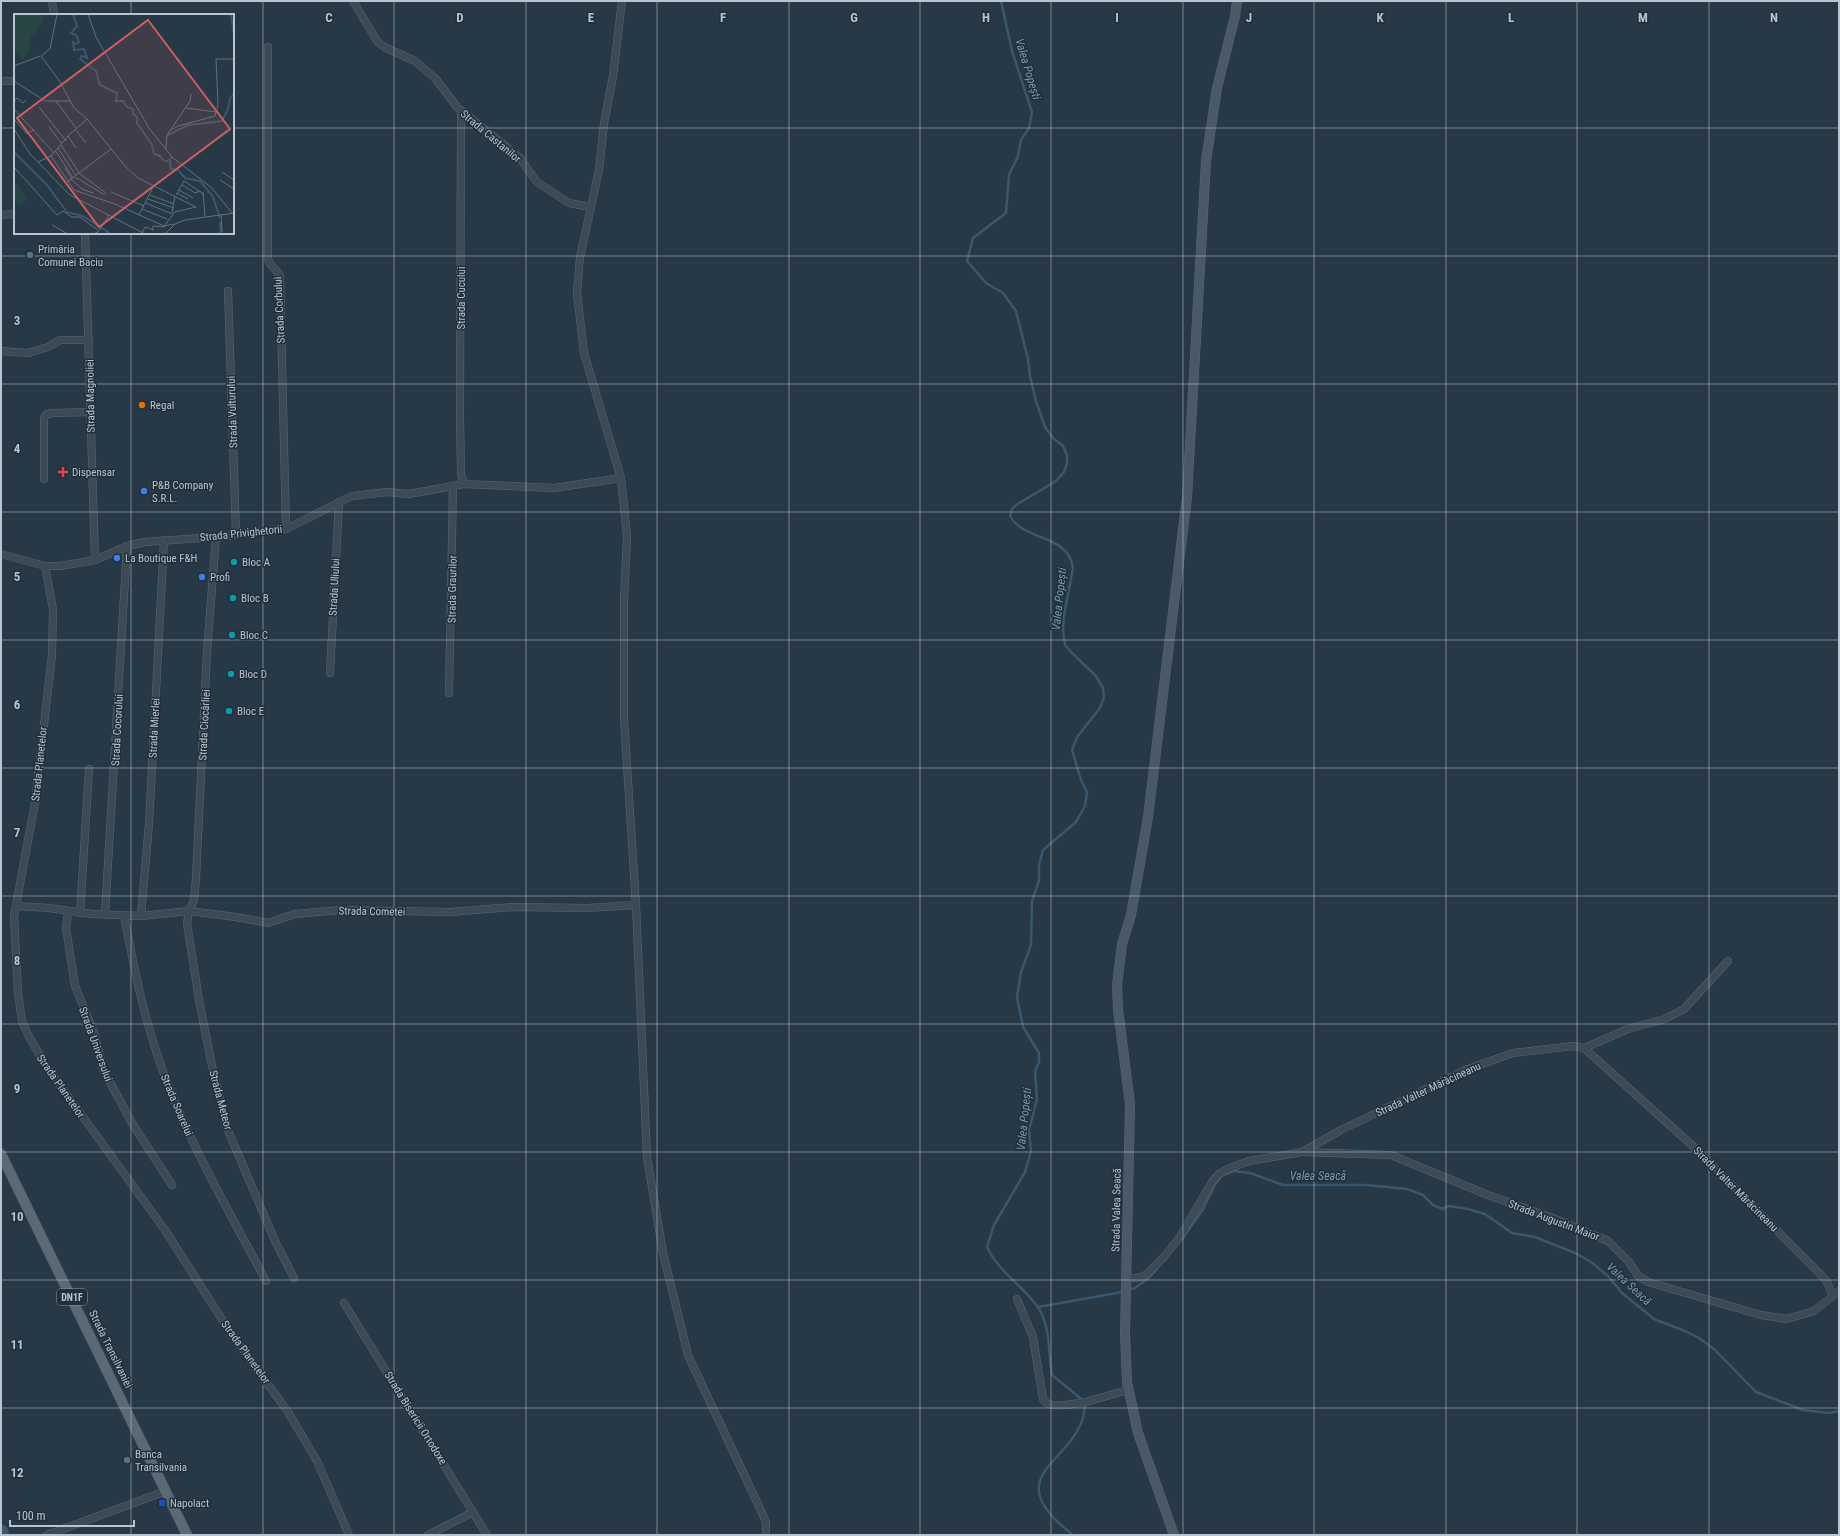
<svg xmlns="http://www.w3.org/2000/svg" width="1840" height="1536" viewBox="0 0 1840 1536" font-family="'Roboto Condensed',sans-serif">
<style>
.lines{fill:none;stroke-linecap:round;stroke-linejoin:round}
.stream{stroke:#3a576d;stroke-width:2.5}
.river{stroke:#3a576d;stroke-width:15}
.street-casing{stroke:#5a6772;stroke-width:8}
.secondary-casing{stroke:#5a6772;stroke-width:10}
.primary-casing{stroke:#45535e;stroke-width:11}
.street{stroke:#3b4a55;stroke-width:7}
.secondary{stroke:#495968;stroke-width:9}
.primary{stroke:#596975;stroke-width:10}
.grid{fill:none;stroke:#b9c4ce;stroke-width:1;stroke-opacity:0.55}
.service-dot{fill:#5c6f8a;stroke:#202f3a;stroke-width:1.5}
.food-dot{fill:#e8710a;stroke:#202f3a;stroke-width:1.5}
.health-dot{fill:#e0444e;stroke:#202f3a;stroke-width:1.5}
.shop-dot{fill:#3f7fe0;stroke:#202f3a;stroke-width:1.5}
.culture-dot{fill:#0f9aa8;stroke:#202f3a;stroke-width:1.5}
.transit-dot{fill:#1a4fb4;stroke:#202f3a;stroke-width:1.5}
.labels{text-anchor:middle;stroke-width:3;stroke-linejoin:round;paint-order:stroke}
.shield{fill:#202f3a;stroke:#8b97a2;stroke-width:1}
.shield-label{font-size:10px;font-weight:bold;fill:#b9c4ce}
.street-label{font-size:11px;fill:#b9c4ce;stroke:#202f3a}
.poi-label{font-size:11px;fill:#b9c4ce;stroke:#202f3a;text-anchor:start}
.water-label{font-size:12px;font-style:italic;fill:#7899b2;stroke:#202f3a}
.inset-river{fill:none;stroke:#3a576d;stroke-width:2}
.inset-road{fill:none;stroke:#61707c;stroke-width:1}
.view{fill:#cc5f62;fill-opacity:0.15;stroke:#cc5f62;stroke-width:2}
.inset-edge{fill:none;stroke:#b9c4ce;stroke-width:2}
.grid-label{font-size:13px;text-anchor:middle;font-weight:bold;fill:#b9c4ce;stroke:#202f3a;stroke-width:3;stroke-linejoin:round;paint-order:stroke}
</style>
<rect width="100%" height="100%" fill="#273846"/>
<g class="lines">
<g class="stream">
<path d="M 1001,1 L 1012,51 L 1032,112 L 1029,128 L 1021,140 L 1018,156 L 1009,175 L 1006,213 L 973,238 L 967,261 L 986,283 L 1003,293 L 1016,311 L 1028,359 L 1030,376 L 1036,401 L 1045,427 L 1053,438 L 1063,446 L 1067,455 L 1067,464 L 1064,472 L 1056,481 L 1016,505 L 1012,509 L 1010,516 C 1024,542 1068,533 1073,568 L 1064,615 L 1063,631 L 1065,645 L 1072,653 L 1095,675 L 1103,688 L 1104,697 L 1100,708 L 1077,737 L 1072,750 L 1081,780 L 1087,792 L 1085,806 L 1076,822 L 1043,850 L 1039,865 L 1039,881 L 1032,901 L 1031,945 L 1021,972 L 1017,997 L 1023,1027 L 1039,1053 L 1039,1062 L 1035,1071 L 1037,1099 L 1029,1130 L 1031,1151 L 1025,1172 L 994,1225 L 987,1247 C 998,1271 1022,1285 1037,1306 C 1051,1325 1048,1353 1052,1375 L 1085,1402 C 1086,1463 989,1470 1073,1535"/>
<path d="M 1182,1239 L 1202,1211 L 1216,1183 L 1223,1175 L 1234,1171 L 1250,1173 L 1283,1185 L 1366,1185 L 1407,1189 L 1423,1195 L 1433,1205 L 1442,1209 L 1449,1206 L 1468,1209 L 1485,1214 L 1512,1233 L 1535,1237 L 1575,1253 L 1591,1262 L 1608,1276 L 1622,1293 L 1654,1319 L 1685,1331 L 1699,1338 L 1714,1349 L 1756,1392 L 1803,1410 L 1829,1413 L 1839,1411"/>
<path d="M 1038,1307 L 1117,1293 L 1135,1288 L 1149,1278 L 1157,1269"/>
</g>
<path class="river" d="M 1,1532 L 2,1535"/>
<defs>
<g id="street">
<path d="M 52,1 L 54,15"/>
<path d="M 353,1 L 377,41 L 384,47 L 415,61 L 436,79 L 457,107 L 519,157 L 537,182 L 569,203 L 590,207"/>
<path d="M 622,1 L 613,76 L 604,124 L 599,170 L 580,257 L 577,293 L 584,353 L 621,478 L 627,536 L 624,600 L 624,719 L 636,905 L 647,1157 L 663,1253 L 688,1355 L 762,1513 L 766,1522 L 766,1533"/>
<path d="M 268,47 L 268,259 C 270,267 278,269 280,277 L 286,529"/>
<path d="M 1,81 L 15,81"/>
<path d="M 461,112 L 460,417 L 461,474 L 464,484"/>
<path d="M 1,215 L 15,214"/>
<path d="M 85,233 L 95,560"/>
<path d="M 228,291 L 236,533"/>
<path d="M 1,351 L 28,353 L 48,347 L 60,340 L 89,340"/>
<path d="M 44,479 L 44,418 L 47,414 L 53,413 L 90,412"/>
<path d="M 216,537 L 207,651 L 196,878 L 194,900 L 189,911 L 187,923 L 199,1000 L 212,1066 L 227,1128 L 275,1241 L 294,1278"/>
<path d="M 1,554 L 45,566 L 60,566 L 95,560 L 127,546 L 145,542 L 216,537 L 286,529 L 352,496 L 387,492 L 409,494 L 464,484 L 554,488 L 621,478"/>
<path d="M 45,566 L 53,609 L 52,655 L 35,803 L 14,916 L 18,993 L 22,1021 L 28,1035 L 46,1066 L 165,1230 L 230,1332 L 288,1412 L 317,1461 L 349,1535"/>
<path d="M 330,673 L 339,502"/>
<path d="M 449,693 L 453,486"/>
<path d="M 16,906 L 49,908 L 92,914 L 141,916 L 189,911 L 236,917 L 268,923 L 295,914 L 341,910 L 450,912 L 512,907 L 587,908 L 636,905"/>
<path d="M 68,911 L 66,928 L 75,986 L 95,1035 L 103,1069 L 132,1123 L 172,1185"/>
<path d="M 80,913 L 89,769"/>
<path d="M 105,914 L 127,546"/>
<path d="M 124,916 C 133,962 142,1009 157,1054 C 183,1134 227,1207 266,1281"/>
<path d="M 141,916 L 149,824 L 164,540"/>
<path d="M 1584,1048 L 1628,1029 L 1665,1019 L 1684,1009 L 1728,961"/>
<path d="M 1302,1152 L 1391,1155 L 1488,1195 L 1553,1218 L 1608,1241 L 1629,1262 L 1638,1276 L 1648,1282 L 1761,1315 L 1787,1319 L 1814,1311 L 1839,1291"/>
<path d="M 1127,1279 L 1142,1277 L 1147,1274 L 1163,1258 L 1180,1237 L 1212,1182 L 1219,1174 L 1230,1168 L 1249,1161 L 1302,1152 L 1341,1130 L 1465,1070 L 1513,1053 L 1573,1046 L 1584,1048 L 1694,1147 L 1826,1280 L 1833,1296"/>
<path d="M 1017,1299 L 1033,1337 L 1043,1399 C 1045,1402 1048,1405 1053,1405 C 1078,1407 1104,1396 1128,1390"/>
<path d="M 344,1303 L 487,1535"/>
<path d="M 47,1535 L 166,1491"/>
<path d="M 428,1535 L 473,1512"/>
</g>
<path id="secondary" d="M 1174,1535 L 1138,1433 L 1127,1382 L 1125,1333 L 1130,1104 L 1118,1009 L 1117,985 L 1122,944 L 1131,915 L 1148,817 L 1187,497 L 1206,161 L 1217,88 L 1235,16 L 1237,1"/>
<path id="primary" d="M 1,1154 L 187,1535"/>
</defs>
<use href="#street" class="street-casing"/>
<use href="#secondary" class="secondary-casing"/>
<use href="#primary" class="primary-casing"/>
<use href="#street" class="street"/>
<use href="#secondary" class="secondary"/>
<use href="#primary" class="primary"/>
</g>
<path class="grid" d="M 131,1 L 131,15M 263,1 L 263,1535M 394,1 L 394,1535M 526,1 L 526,1535M 657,1 L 657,1535M 789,1 L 789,1535M 920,1 L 920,1535M 1051,1 L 1051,1535M 1183,1 L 1183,1535M 1314,1 L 1314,1535M 1446,1 L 1446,1535M 1577,1 L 1577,1535M 1709,1 L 1709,1535M 1,128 L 15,128M 233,128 L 1839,128M 131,233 L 131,1535M 1,256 L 1839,256M 1,384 L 1839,384M 1,512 L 1839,512M 1,640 L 1839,640M 1,768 L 1839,768M 1,896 L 1839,896M 1,1024 L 1839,1024M 1,1152 L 1839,1152M 1,1280 L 1839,1280M 1,1408 L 1839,1408"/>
<g class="service-dot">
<circle cx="30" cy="255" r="4"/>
<circle cx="127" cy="1460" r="4"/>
</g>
<circle class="food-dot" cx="142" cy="405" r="4"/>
<path class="health-dot" d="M61 466h4v4h4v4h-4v4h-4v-4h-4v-4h4z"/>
<g class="shop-dot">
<circle cx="144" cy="491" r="4"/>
<circle cx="117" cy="558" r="4"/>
<circle cx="202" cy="577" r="4"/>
</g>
<g class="culture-dot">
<circle cx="234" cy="562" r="4"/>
<circle cx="233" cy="598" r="4"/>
<circle cx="232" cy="635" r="4"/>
<circle cx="231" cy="674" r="4"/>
<circle cx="229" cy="711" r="4"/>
</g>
<rect class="transit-dot" x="158" y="1499" width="8" height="8" rx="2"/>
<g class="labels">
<rect class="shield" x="57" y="1289" width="30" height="16" rx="3"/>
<g class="shield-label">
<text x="72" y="1301">DN1F</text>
</g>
<g class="street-label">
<text transform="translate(491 136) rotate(40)" y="4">Strada Castanilor</text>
<text transform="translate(461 298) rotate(-90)" y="4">Strada Cucului</text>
<text transform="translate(279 310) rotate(-93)" y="4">Strada Corbului</text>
<text transform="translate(90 396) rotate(-91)" y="4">Strada Magnoliei</text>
<text transform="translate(232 412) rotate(-92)" y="4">Strada Vulturului</text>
<text transform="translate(241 533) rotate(-6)" y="4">Strada Privighetorii</text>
<text transform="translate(334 587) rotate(-87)" y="4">Strada Uliului</text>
<text transform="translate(452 589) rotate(-89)" y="4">Strada Graurilor</text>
<text transform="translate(204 725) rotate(-87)" y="4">Strada Ciocârliei</text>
<text transform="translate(154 728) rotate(-87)" y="4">Strada Mierlei</text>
<text transform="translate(117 730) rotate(-87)" y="4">Strada Cocorului</text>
<text transform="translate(39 764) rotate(-84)" y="4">Strada Planetelor</text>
<text transform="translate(372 911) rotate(1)" y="4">Strada Cometei</text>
<text transform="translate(96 1044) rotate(70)" y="4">Strada Universului</text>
<text transform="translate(61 1086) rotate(55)" y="4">Strada Planetelor</text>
<text transform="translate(1428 1089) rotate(-25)" y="4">Strada Valter Mărăcineanu</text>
<text transform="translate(221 1100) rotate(75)" y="4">Strada Meteor</text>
<text transform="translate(177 1105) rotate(67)" y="4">Strada Soarelui</text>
<text transform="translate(1736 1189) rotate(45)" y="4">Strada Valter Mărăcineanu</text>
<text transform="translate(1116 1210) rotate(-89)" y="4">Strada Valea Seacă</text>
<text transform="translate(1554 1220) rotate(21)" y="4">Strada Augustin Maior</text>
<text transform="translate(111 1349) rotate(64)" y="4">Strada Transilvaniei</text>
<text transform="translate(246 1352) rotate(54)" y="4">Strada Planetelor</text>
<text transform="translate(416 1418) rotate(58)" y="4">Strada Bisericii Ortodoxe</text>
</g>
<g class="poi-label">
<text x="38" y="253">Primăria<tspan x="38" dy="13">Comunei Baciu</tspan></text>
<text x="150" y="409">Regal</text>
<text x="72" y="476">Dispensar</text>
<text x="152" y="489">P&amp;B Company<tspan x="152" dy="13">S.R.L.</tspan></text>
<text x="125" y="562">La Boutique F&amp;H</text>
<text x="242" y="566">Bloc A</text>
<text x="210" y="581">Profi</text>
<text x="241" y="602">Bloc B</text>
<text x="240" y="639">Bloc C</text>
<text x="239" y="678">Bloc D</text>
<text x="237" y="715">Bloc E</text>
<text x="135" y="1458">Banca<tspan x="135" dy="13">Transilvania</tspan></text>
<text x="170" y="1507">Napolact</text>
</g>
<g class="water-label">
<text transform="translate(1028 69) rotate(73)" y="4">Valea Popești</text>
<text transform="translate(1059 599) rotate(-84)" y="4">Valea Popești</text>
<text transform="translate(1024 1119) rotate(-84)" y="4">Valea Popești</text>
<text x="1318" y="1180">Valea Seacă</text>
<text transform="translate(1629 1284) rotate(43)" y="4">Valea Seacă</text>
</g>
</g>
<g transform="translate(14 14)">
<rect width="220" height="220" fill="#273846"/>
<path d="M 0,4 L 4,7 L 1,16 L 6,19 L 9,29 L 16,35 L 9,46 L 0,36 ZM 0,167 L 14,185 L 6,191 L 0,183 Z" fill="#294645"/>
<path d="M 0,0 L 30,0 L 28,8 L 16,25 L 16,35 L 9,29 L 6,18 L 1,16 L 3,7 Z" fill="#294645"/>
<path class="inset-river" d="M 59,0 L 63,12 L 57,19 L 62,21 L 65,28 L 63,30 L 59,28 L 60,36 L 70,35 L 73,44 L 68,42 L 66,45 L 82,57 L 86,71 L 103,79 L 102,87 L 109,87 L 113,93 L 119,95 L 119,100 L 123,103 L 123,109 L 138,131 L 140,140 L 147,142M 217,0 L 220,22M 154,121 L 174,111 L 208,107 L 214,95 L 216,84 L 220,80M 0,138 L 33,171 L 53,198 L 69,202 L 97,220M 156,146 L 157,155 L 164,156 L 171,164 L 186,167 L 192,174 L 199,183 L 206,204M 206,208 L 207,220"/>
<path class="inset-road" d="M 43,0 L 36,35 L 27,42 L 46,68 L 60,94 L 73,105 L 111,152 L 124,164 L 182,193M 74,0 L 82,23 L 135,114 L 158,143 L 198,174 L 218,199M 0,52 L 26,42M 0,67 L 31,87 L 56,87M 0,87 L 3,84 L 9,89 L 12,86M 42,87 L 62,114M 25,93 L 52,127M 172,94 L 202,98M 0,95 L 40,139M 0,105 L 13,120 L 20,115M 35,113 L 48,130M 0,115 L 16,140 L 56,181 L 131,220M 61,115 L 72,129M 157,116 L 164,112 L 201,102 L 204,91 L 202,45 L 220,45M 54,122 L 62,134M 47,131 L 66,160 L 92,179M 44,134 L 62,162M 152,135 L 153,121 L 176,87 L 177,80M 41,136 L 59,164M 37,142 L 60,176 L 101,190 L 150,212 L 160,210M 145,142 L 152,148 L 158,143M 24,148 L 37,142 L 55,121 L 73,105M 0,153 L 43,201 L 49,197 L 58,203 L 66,203 L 84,216M 51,154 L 58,165M 208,158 L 220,166M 61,163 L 91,181M 57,165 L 68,175 L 79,179M 206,166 L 220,175M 53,168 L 97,135M 168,171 L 181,179 L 186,177 L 190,182M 165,176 L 179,184M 97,178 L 130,192M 189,178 L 191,203M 163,179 L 174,185M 136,181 L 160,190M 162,181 L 170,167 L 185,177M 134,185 L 160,194M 132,189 L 158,200M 128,195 L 153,205M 158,199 L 161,182M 125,201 L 139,173M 207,201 L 208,218M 38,211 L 54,220M 150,212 L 161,198 L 182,193M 138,215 L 139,212 L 151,213M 128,219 L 131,213 L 140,216M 80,220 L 85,217 L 95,201M 151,220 L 161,210 L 171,206 L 220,199"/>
<path class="view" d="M 134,6 L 216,115 L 85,213 L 3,104 Z"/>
<rect width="220" height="220" class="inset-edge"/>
</g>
<g class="grid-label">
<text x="329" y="22">C</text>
<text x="460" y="22">D</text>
<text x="591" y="22">E</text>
<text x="723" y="22">F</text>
<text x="854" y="22">G</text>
<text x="986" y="22">H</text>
<text x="1117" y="22">I</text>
<text x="1249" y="22">J</text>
<text x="1380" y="22">K</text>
<text x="1511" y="22">L</text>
<text x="1643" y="22">M</text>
<text x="1774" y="22">N</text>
<text x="17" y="325">3</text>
<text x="17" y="453">4</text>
<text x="17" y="581">5</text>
<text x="17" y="709">6</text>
<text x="17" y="837">7</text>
<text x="17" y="965">8</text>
<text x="17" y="1093">9</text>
<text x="17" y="1221">10</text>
<text x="17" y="1349">11</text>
<text x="17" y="1477">12</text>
</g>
<rect width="1840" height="1536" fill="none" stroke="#b9c4ce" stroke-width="4"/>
<path d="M10 1520v6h124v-6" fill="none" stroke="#b9c4ce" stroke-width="2"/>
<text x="16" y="1520" font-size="12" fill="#b9c4ce" stroke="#202f3a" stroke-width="3" paint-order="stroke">100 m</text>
</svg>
